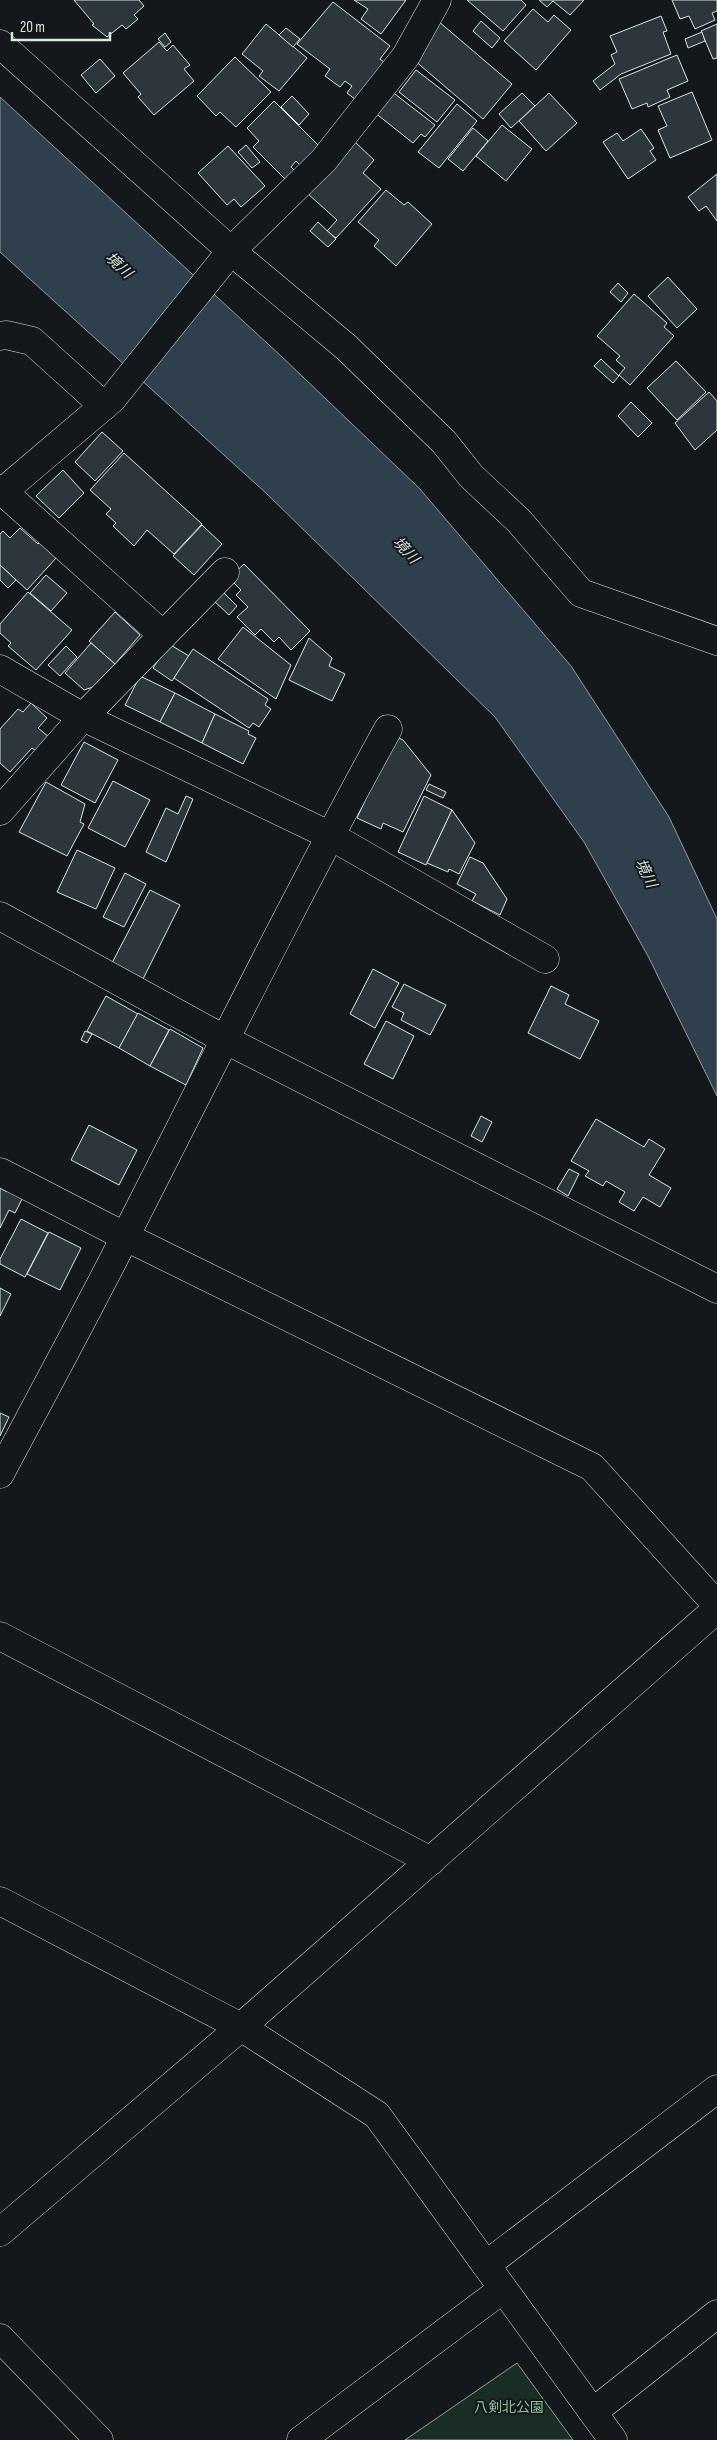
<svg xmlns="http://www.w3.org/2000/svg" width="717" height="2440" viewBox="0 0 717 2440" font-family="'Sofia Sans Condensed','Noto Sans JP',sans-serif">
<style>
.green{fill:#1a2d24;stroke:#939e99}
.water{fill:#2f3f4d;stroke:#939e99}
.building{fill:#2c363c;stroke:#d8e6dc}
.lines{fill:none;stroke-linecap:round;stroke-linejoin:round}
.street-casing{stroke:#d8e6dc;stroke-width:29}
.secondary-casing{stroke:#d8e6dc;stroke-width:29}
.street{stroke:#14181c;stroke-width:28}
.secondary{stroke:#14181c;stroke-width:28}
.labels{text-anchor:middle;stroke-width:4;stroke-linejoin:round;paint-order:stroke}
.park-label{font-size:14px;fill:#8ac095;stroke:#14181c}
.water-label{font-size:15px;font-style:italic;fill:#d8e6dc;stroke:#14181c}
</style>
<rect width="100%" height="100%" fill="#14181c"/>
<path class="green" d="M 517,2363 L 573,2440 L 405,2440 Z"/>
<path class="water" d="M 0,97 L 281,356 L 419,488 L 571,666 L 669,817 L 717,919 L 717,1096 L 648,956 L 584,842 L 495,717 L 267,494 L 0,252 Z"/>
<g class="building">
<path d="M 74,0 L 139,0 L 144,6 L 134,15 L 138,19 L 126,29 L 122,25 L 107,37 L 92,25 L 94,24 Z"/>
<path d="M 354,0 L 406,0 L 381,34 L 361,19 L 368,9 Z"/>
<path d="M 467,0 L 521,0 L 526,5 L 503,31 Z"/>
<path d="M 539,0 L 584,0 L 570,15 L 553,1 L 547,7 Z"/>
<path d="M 672,0 L 717,0 L 717,11 L 712,13 L 715,20 L 695,29 L 689,16 L 680,19 Z"/>
<path d="M 333,2 L 390,46 L 380,59 L 389,66 L 360,103 L 347,93 L 352,86 L 345,81 L 340,87 L 325,76 L 330,69 L 297,44 Z"/>
<path d="M 533,9 L 548,22 L 554,15 L 571,30 L 536,70 L 504,41 Z"/>
<path d="M 661,16 L 667,31 L 663,32 L 671,54 L 621,74 L 600,90 L 593,81 L 615,64 L 611,55 L 617,52 L 610,36 Z"/>
<path d="M 438,21 L 512,84 L 483,119 L 414,60 Z"/>
<path d="M 481,21 L 500,38 L 492,48 L 473,31 Z"/>
<path d="M 266,24 L 307,58 L 279,91 L 259,76 L 263,71 L 242,54 Z"/>
<path d="M 717,24 L 717,58 L 713,59 L 701,31 Z"/>
<path d="M 286,28 L 300,39 L 293,47 L 279,35 Z"/>
<path d="M 702,32 L 705,41 L 688,48 L 685,39 Z"/>
<path d="M 165,33 L 171,42 L 165,47 L 158,39 Z"/>
<path d="M 159,42 L 167,51 L 173,45 L 190,65 L 184,69 L 194,81 L 154,115 L 138,97 L 141,94 L 123,73 Z"/>
<path d="M 677,55 L 688,81 L 667,90 L 670,97 L 648,107 L 647,103 L 632,109 L 619,79 Z"/>
<path d="M 235,57 L 271,92 L 236,127 L 220,112 L 216,116 L 197,96 Z"/>
<path d="M 100,59 L 115,76 L 96,93 L 81,75 Z"/>
<path d="M 416,70 L 455,100 L 437,122 L 399,92 Z"/>
<path d="M 391,91 L 435,125 L 425,137 L 421,134 L 413,143 L 374,112 Z"/>
<path d="M 692,92 L 712,140 L 670,158 L 658,130 L 667,126 L 658,106 Z"/>
<path d="M 522,93 L 535,106 L 511,128 L 499,114 Z"/>
<path d="M 549,93 L 577,123 L 546,151 L 519,121 Z"/>
<path d="M 292,96 L 309,114 L 299,125 L 281,107 Z"/>
<path d="M 274,101 L 319,146 L 300,165 L 296,161 L 291,167 L 294,170 L 285,179 L 253,147 L 259,141 L 247,128 Z"/>
<path d="M 457,104 L 477,121 L 439,168 L 418,152 Z"/>
<path d="M 502,125 L 532,149 L 506,181 L 476,156 Z"/>
<path d="M 473,128 L 488,141 L 463,171 L 448,159 Z"/>
<path d="M 641,129 L 654,148 L 650,151 L 656,160 L 628,179 L 603,142 L 617,133 L 623,141 Z"/>
<path d="M 354,141 L 374,160 L 363,173 L 381,189 L 336,238 L 327,231 L 337,220 L 307,193 Z"/>
<path d="M 246,145 L 260,162 L 252,168 L 238,152 Z"/>
<path d="M 228,146 L 265,186 L 241,207 L 234,199 L 227,205 L 198,173 Z"/>
<path d="M 717,174 L 717,221 L 706,206 L 699,211 L 688,197 Z"/>
<path d="M 386,190 L 404,205 L 408,202 L 432,224 L 396,266 L 374,246 L 379,240 L 358,222 Z"/>
<path d="M 318,222 L 336,239 L 328,247 L 310,231 Z"/>
<path d="M 668,277 L 697,309 L 677,328 L 648,296 Z"/>
<path d="M 618,283 L 628,293 L 621,302 L 610,292 Z"/>
<path d="M 634,294 L 667,323 L 664,327 L 674,336 L 630,385 L 619,375 L 625,368 L 616,360 L 620,356 L 597,336 Z"/>
<path d="M 601,359 L 619,376 L 613,383 L 594,366 Z"/>
<path d="M 676,361 L 706,392 L 677,420 L 647,388 Z"/>
<path d="M 709,392 L 717,401 L 717,430 L 695,450 L 675,423 Z"/>
<path d="M 631,402 L 652,423 L 638,437 L 618,416 Z"/>
<path d="M 102,432 L 123,451 L 95,481 L 75,462 Z"/>
<path d="M 124,453 L 202,524 L 174,554 L 147,530 L 134,546 L 113,526 L 116,523 L 106,514 L 111,509 L 90,490 Z"/>
<path d="M 63,470 L 84,493 L 59,518 L 36,496 Z"/>
<path d="M 202,525 L 222,544 L 194,575 L 173,556 Z"/>
<path d="M 20,528 L 38,544 L 40,542 L 57,557 L 27,590 L 0,565 L 0,534 L 3,531 L 10,538 Z"/>
<path d="M 244,564 L 310,631 L 291,650 L 279,637 L 274,642 L 261,629 L 255,635 L 237,617 L 248,607 L 236,595 L 241,590 L 229,578 Z"/>
<path d="M 0,565 L 16,580 L 8,588 L 0,580 Z"/>
<path d="M 46,575 L 67,593 L 51,611 L 30,593 Z"/>
<path d="M 221,590 L 237,606 L 229,615 L 212,599 Z"/>
<path d="M 28,592 L 72,630 L 36,670 L 8,646 L 11,643 L 0,633 L 0,624 Z"/>
<path d="M 115,612 L 140,635 L 115,664 L 89,641 Z"/>
<path d="M 243,627 L 291,665 L 276,699 L 218,659 Z"/>
<path d="M 309,638 L 332,658 L 329,666 L 345,674 L 332,701 L 289,680 Z"/>
<path d="M 91,643 L 115,664 L 93,687 L 84,690 L 65,673 Z"/>
<path d="M 169,644 L 189,656 L 172,681 L 153,668 Z"/>
<path d="M 66,646 L 77,657 L 60,676 L 48,665 Z"/>
<path d="M 193,649 L 268,699 L 265,705 L 271,709 L 259,727 L 253,723 L 249,728 L 174,678 Z"/>
<path d="M 140,676 L 175,693 L 160,722 L 125,705 Z"/>
<path d="M 175,693 L 215,714 L 202,743 L 160,722 Z"/>
<path d="M 31,703 L 47,718 L 38,728 L 49,737 L 36,751 L 32,748 L 10,772 L 0,763 L 0,729 L 18,709 L 23,712 Z"/>
<path d="M 215,714 L 249,731 L 248,734 L 256,738 L 243,764 L 202,743 Z"/>
<path d="M 395,736 L 403,740 L 431,775 L 403,832 L 383,823 L 381,829 L 357,818 Z"/>
<path d="M 84,742 L 118,760 L 95,803 L 61,785 Z"/>
<path d="M 113,781 L 150,800 L 125,847 L 88,828 Z"/>
<path d="M 46,782 L 85,804 L 80,822 L 84,824 L 67,856 L 19,832 Z"/>
<path d="M 429,784 L 446,792 L 443,798 L 426,790 Z"/>
<path d="M 186,796 L 193,799 L 166,862 L 146,852 L 166,808 L 178,814 Z"/>
<path d="M 424,796 L 452,810 L 426,865 L 398,852 Z"/>
<path d="M 452,810 L 475,843 L 459,874 L 449,869 L 448,872 L 427,863 Z"/>
<path d="M 77,850 L 115,868 L 96,909 L 57,892 Z"/>
<path d="M 470,857 L 483,863 L 507,899 L 500,915 L 472,901 L 476,894 L 457,884 Z"/>
<path d="M 125,873 L 146,884 L 124,927 L 103,917 Z"/>
<path d="M 150,890 L 180,905 L 143,979 L 112,963 Z"/>
<path d="M 373,969 L 399,983 L 375,1028 L 350,1014 Z"/>
<path d="M 404,984 L 446,1005 L 430,1035 L 401,1020 L 404,1013 L 392,1007 Z"/>
<path d="M 551,986 L 569,995 L 565,1004 L 599,1021 L 580,1059 L 528,1033 Z"/>
<path d="M 106,996 L 138,1014 L 119,1048 L 87,1031 Z"/>
<path d="M 138,1013 L 169,1030 L 150,1066 L 119,1048 Z"/>
<path d="M 386,1021 L 414,1036 L 393,1079 L 364,1064 Z"/>
<path d="M 170,1029 L 203,1048 L 186,1085 L 150,1066 Z"/>
<path d="M 85,1031 L 92,1034 L 87,1043 L 81,1040 Z"/>
<path d="M 481,1116 L 492,1122 L 482,1142 L 471,1136 Z"/>
<path d="M 596,1119 L 644,1147 L 649,1139 L 665,1149 L 649,1175 L 671,1188 L 660,1207 L 643,1197 L 634,1211 L 619,1202 L 625,1192 L 606,1181 L 603,1186 L 585,1176 L 589,1171 L 571,1161 Z"/>
<path d="M 89,1125 L 137,1150 L 119,1185 L 71,1160 Z"/>
<path d="M 569,1169 L 579,1174 L 568,1196 L 557,1189 Z"/>
<path d="M 12,1181 L 27,1189 L 15,1213 L 9,1210 L 0,1228 L 0,1188 L 7,1192 Z"/>
<path d="M 21,1219 L 48,1233 L 25,1277 L 0,1264 L 0,1259 Z"/>
<path d="M 49,1232 L 81,1248 L 60,1290 L 27,1274 Z"/>
<path d="M 0,1288 L 11,1294 L 0,1316 Z"/>
<path d="M 0,1413 L 9,1417 L 0,1436 Z"/>
</g>
<g class="lines">
<defs>
<g id="street">
<path d="M 0,44 L 231,251 L 346,347 L 444,442 L 471,476 L 519,521 L 581,593 L 717,641"/>
<path d="M 0,336 L 6,335 L 32,341 L 104,406"/>
<path d="M 0,489 L 163,635"/>
<path d="M 0,494 L 112,399 L 231,251 L 324,160 L 406,56 L 437,0"/>
<path d="M 0,669 L 83,717 L 329,835 L 545,959"/>
<path d="M 0,811 L 83,717 L 225,572"/>
<path d="M 0,916 L 224,1039 L 717,1289"/>
<path d="M 0,1172 L 126,1237 L 592,1467 L 717,1605"/>
<path d="M 0,1474 C 42,1395 85,1316 126,1235 C 212,1066 296,896 388,729"/>
<path d="M 0,1636 L 431,1861"/>
<path d="M 0,1901 L 241,2027 L 377,2115 L 613,2440"/>
<path d="M 241,2027 L 717,1609"/>
<path d="M 486,2265 L 717,2089"/>
<path d="M 0,2338 L 99,2440"/>
<path d="M 593,2412 L 717,2314"/>
<path d="M 301,2440 L 503,2289"/>
</g>
<path id="secondary" d="M 0,2232 L 241,2027"/>
</defs>
<use href="#street" class="street-casing"/>
<use href="#secondary" class="secondary-casing"/>
<use href="#street" class="street"/>
<use href="#secondary" class="secondary"/>
</g>
<g class="labels">
<g class="park-label">
<text x="509" y="2412">八剣北公園</text>
</g>
<g class="water-label">
<text transform="translate(119 265) rotate(43)" y="5">境川</text>
<text transform="translate(406 550) rotate(47)" y="5">境川</text>
<text transform="translate(646 873) rotate(64)" y="5">境川</text>
</g>
</g>
<path d="M12 32v8h98v-8" fill="none" stroke="#d8e6dc" stroke-width="2.5"/>
<text x="20" y="32" font-size="15" fill="#d8e6dc" stroke="#14181c" stroke-width="4" paint-order="stroke">20 m</text>
</svg>
